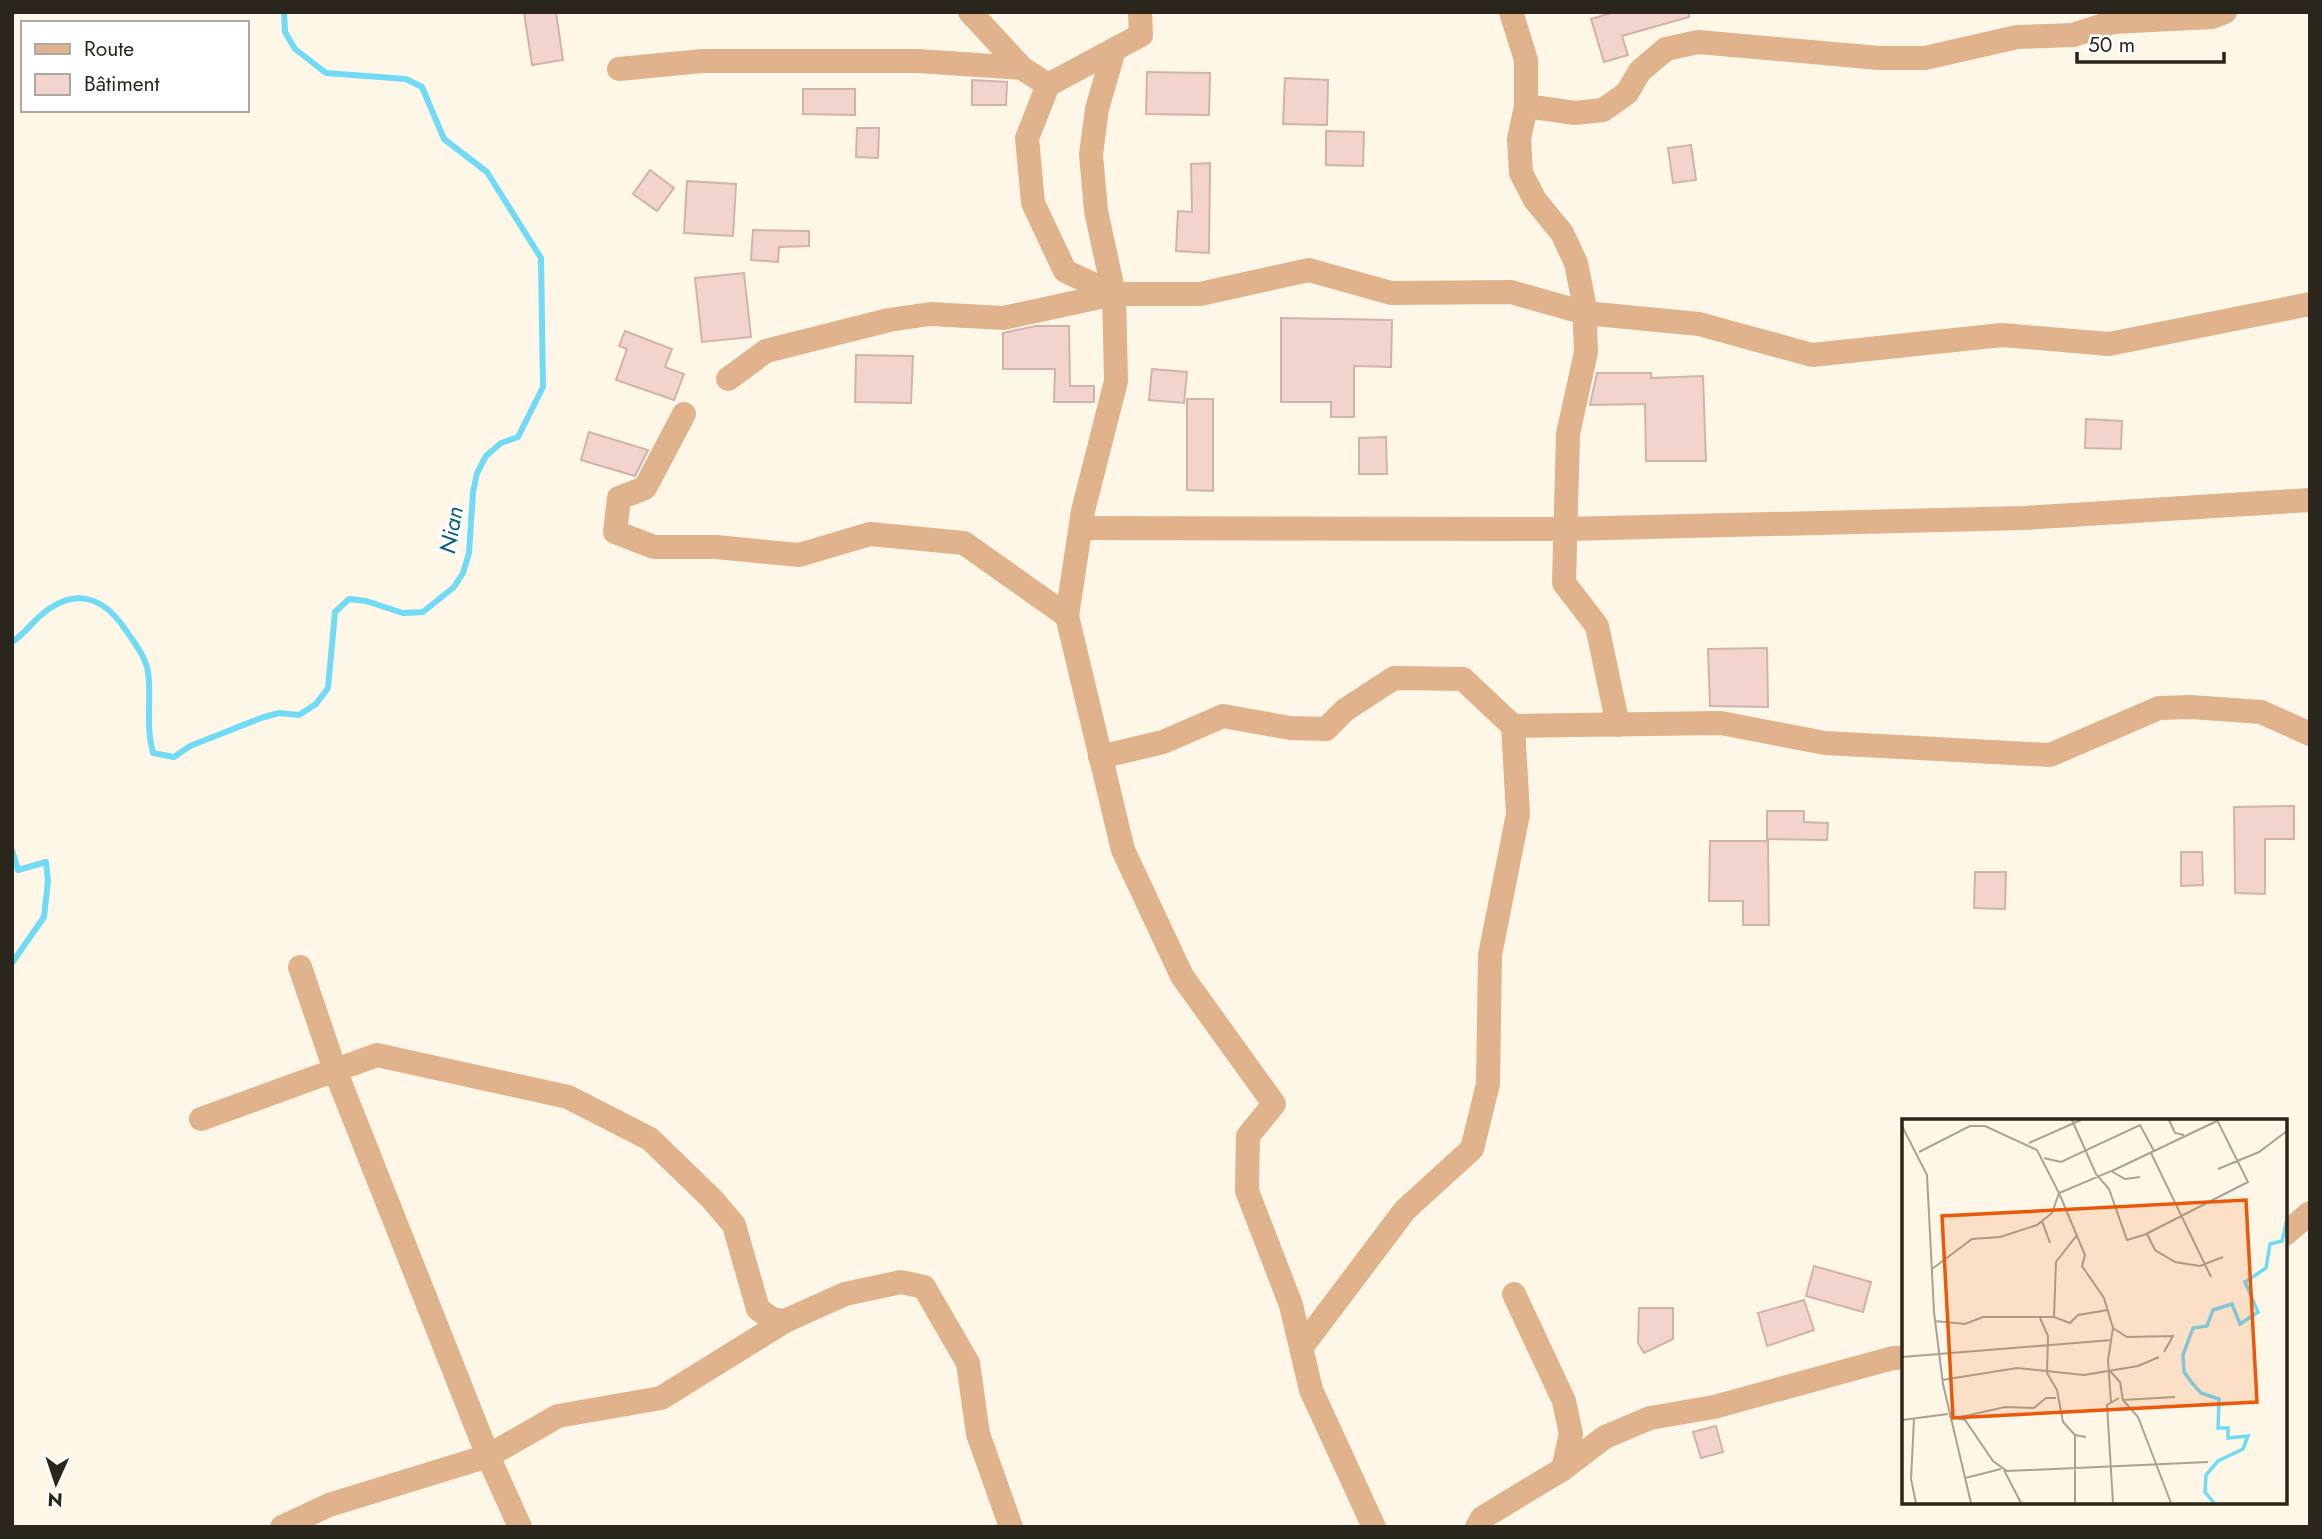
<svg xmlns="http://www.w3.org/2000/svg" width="2322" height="1539" viewBox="0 0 2322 1539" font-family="Jost,sans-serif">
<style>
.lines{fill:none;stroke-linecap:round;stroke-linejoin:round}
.stream{stroke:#71daf5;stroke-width:6}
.building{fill:#f3d3cd;stroke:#d2b2ac;stroke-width:2}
.minor{stroke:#e0b38c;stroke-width:24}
.labels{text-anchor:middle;stroke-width:6;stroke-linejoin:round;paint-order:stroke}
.water-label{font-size:23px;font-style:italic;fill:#016173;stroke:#fff}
.inset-river{fill:none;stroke:#71daf5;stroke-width:3.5}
.inset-road{fill:none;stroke:#a9a396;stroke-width:2}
.view{fill:#e8590c;fill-opacity:0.15;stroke:#e8590c;stroke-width:3.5}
.inset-edge{fill:none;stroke:#2a261c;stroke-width:3.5}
</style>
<rect width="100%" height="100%" fill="#fef7e7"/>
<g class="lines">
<g class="stream">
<path d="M 12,642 C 23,635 30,625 40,616 C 73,587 102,595 125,629 C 134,642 146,657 148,672 C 152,700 145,725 153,753 L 174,757 L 190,746 L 261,718 L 279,713 L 299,715 L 316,704 L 328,688 L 335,612 L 349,599 L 366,601 L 403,613 L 423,612 L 454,587 L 463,573 L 469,553 L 473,492 L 477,473 L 486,456 L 501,443 L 518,437 L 543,387 L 541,258 L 487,172 L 444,139 L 422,87 L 406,79 L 326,73 L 295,49 L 285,32 L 284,12"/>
<path d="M 12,850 L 18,870 L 46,862 L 48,881 L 44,917 L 12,963"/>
</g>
</g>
<g class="building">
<path d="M 524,12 L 556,12 L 563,60 L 532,65 Z"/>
<path d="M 1615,12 L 1689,12 L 1689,17 L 1622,36 L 1628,55 L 1604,62 L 1591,19 Z"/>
<path d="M 1147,72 L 1210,73 L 1209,115 L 1146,114 Z"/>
<path d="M 1285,78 L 1328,80 L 1327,125 L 1283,124 Z"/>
<path d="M 972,80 L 1007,82 L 1006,105 L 972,105 Z"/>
<path d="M 803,89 L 855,89 L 855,115 L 803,114 Z"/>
<path d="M 857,128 L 879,128 L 878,158 L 856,157 Z"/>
<path d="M 1326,131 L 1364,132 L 1363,166 L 1326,165 Z"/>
<path d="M 1691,145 L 1696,180 L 1673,183 L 1668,148 Z"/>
<path d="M 1210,163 L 1209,253 L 1176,251 L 1178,211 L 1192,212 L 1191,164 Z"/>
<path d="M 650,170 L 674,188 L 657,211 L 633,194 Z"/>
<path d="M 687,181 L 736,184 L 733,236 L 684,233 Z"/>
<path d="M 753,230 L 809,231 L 809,246 L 779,247 L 778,262 L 751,260 Z"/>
<path d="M 744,273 L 751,337 L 702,342 L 695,278 Z"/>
<path d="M 1281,318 L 1392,320 L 1391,367 L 1354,366 L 1354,417 L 1331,417 L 1331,402 L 1281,402 Z"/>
<path d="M 1036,326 L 1069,326 L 1070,386 L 1094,386 L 1094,402 L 1054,402 L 1055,369 L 1003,369 L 1003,333 Z"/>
<path d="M 625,331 L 672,349 L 665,367 L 684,374 L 674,400 L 616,380 L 627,349 L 619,346 Z"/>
<path d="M 856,355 L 913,356 L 911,403 L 855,402 Z"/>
<path d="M 1152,369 L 1187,372 L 1184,403 L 1149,400 Z"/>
<path d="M 1597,373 L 1651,373 L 1651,378 L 1703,376 L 1706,461 L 1646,461 L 1645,404 L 1590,405 Z"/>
<path d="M 1187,399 L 1213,399 L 1213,491 L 1187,490 Z"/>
<path d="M 2086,419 L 2122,421 L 2121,449 L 2085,448 Z"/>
<path d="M 589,432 L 648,450 L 635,476 L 581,460 Z"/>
<path d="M 1386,437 L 1387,474 L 1359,474 L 1359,438 Z"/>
<path d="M 1767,648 L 1768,707 L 1710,706 L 1708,649 Z"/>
<path d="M 2294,806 L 2294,839 L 2265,839 L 2265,894 L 2235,893 L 2234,807 Z"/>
<path d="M 1767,811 L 1804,811 L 1804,822 L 1828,823 L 1827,840 L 1767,839 Z"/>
<path d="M 1710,841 L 1768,841 L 1769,925 L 1743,925 L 1743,901 L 1709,901 Z"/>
<path d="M 2181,852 L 2202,852 L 2203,885 L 2181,886 Z"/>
<path d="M 1975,872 L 2006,872 L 2005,909 L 1974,908 Z"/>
<path d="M 1814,1266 L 1871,1282 L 1863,1312 L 1806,1296 Z"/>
<path d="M 1804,1300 L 1814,1330 L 1767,1346 L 1758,1313 Z"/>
<path d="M 1639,1308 L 1673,1308 L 1673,1339 L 1644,1353 L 1638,1343 Z"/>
<path d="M 1716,1426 L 1723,1452 L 1701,1458 L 1693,1432 Z"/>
</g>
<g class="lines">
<g class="minor">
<path d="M 970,12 L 1022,68"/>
<path d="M 1511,12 L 1526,60 L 1526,106 L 1519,139 L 1521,173 L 1535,200 L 1562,233 L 1576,263 L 1584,303 L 1586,352 L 1568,434 L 1564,583 L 1597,626 L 1618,725"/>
<path d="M 1114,50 L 1097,109 L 1091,154 L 1096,211 L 1114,294 L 1116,381 L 1083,511 L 1067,616 L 1123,850 L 1182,976 L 1274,1104 L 1248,1136 L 1247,1191 L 1291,1305 L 1311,1390 L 1374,1527"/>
<path d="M 619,69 L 702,61 L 918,61 L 1022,68 L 1048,85 L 1027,138 L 1033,203 L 1065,271 L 1114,294"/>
<path d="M 1048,85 L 1141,35 L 1140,12"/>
<path d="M 1526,106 L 1575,113 L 1603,110 L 1627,93 L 1640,71 L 1666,49 L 1698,42 L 1879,58 L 1925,58 L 2017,37 L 2073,35 L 2113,22 L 2212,17 L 2225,12"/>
<path d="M 728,379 L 766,351 L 889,320 L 930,314 L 1003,318 L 1114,294 L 1200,294 L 1309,270 L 1391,293 L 1511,292 L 1585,313 L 1699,324 L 1812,355 L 2002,335 L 2109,344 L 2310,304"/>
<path d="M 684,414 L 645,488 L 619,498 L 615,532 L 654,547 L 716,547 L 799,555 L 870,534 L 964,543 L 1067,616"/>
<path d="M 1081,528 L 1566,529 L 2024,518 L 2310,500"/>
<path d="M 1100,757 L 1163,742 L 1223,716 L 1290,728 L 1326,729 L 1345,710 L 1394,678 L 1463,679 L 1513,726 L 1721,723 L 1825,743 L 2050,755 L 2159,708 L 2191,707 L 2261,712 L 2310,734"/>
<path d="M 300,967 L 335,1070 L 488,1456 L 520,1527"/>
<path d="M 201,1119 L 377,1055 L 568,1097 L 650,1139 L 712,1199 L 734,1225 L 758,1309 L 772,1319 L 785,1321 L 845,1294 L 901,1282 L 924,1287 L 968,1363 L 978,1434 L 1011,1527"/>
<path d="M 2285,1234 L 2310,1213"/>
<path d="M 1514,1294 L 1564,1401 L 1571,1434 L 1563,1469"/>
<path d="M 1301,1348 L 1405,1210 L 1472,1149 L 1488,1084 L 1490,955 L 1518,814 L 1513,726"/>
<path d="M 282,1527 L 329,1505 L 488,1456 L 558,1416 L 661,1398 L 785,1321"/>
<path d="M 1477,1527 L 1482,1518 L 1563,1469 L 1605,1437 L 1650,1418 L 1714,1407 L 1893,1358 L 1904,1358"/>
</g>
</g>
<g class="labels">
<g class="water-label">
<text transform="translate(451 530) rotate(-80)" y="8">Nian</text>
</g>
</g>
<g transform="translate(1902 1119)">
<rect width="385" height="385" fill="#fef7e7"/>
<path class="inset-river" d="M 312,384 L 303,373 L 304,356 L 316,342 L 341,330 L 346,317 L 326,319 L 326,309 L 316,309 L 317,280 L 299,274 L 290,264 L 282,253 L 281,236 L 291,209 L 305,207 L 311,191 L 330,185 L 338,205 L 356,193 L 343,163 L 364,149 L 368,125 L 380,122 L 385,100"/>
<path class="inset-road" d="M 170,1 L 194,55 L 207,70 L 225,121 L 245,115 L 253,131 L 273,143 L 298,147 L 321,138M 267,1 L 273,14 L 282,16M 0,7 L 25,56 L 32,193 L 41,265 L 69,384M 127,24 L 179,1M 17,33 L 68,7 L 83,7 L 135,31 L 157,74 L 150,94 L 135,106 L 98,118 L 70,120 L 30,150M 249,34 L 309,158M 142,39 L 159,43 L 238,6 L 252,32M 316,50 L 357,33 L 385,12M 210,52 L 315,2M 140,102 L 148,124M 244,115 L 346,63 L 315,1M 152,198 L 154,143 L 175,116M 138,199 L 146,217 L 145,254 L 155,271 L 161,303 L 173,316 L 184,318M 33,202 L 63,205 L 81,198 L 152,198 L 168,204 L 176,196 L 206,191M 211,209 L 225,218 L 271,217 L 262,233M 0,238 L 210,221M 208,252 L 218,263 L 221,281 L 273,278M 40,261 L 115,249 L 182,256 L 236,247 L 257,238M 221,281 L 236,298 L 269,384M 209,284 L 206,241 L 211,209 L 202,179 L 180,147 L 183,136 L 157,74 L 209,52 L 223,60 L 238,58M 47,297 L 63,301 L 91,342 L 105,352 L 306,343M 59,298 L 103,288 L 132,289 L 144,279 L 154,279M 12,300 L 9,360 L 14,384M 0,301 L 46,295M 173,316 L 173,384M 102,351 L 119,384M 63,359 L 99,350M 211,384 L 205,286 L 217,279"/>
<path class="view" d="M 344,81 L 355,283 L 51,299 L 40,97 Z"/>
<rect width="385" height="385" class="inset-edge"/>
</g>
<rect width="2322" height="1539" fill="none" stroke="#2a261c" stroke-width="28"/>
<rect x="21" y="21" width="228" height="91" fill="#ffffff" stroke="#aaa8a4" stroke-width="2"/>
<rect x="35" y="44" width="35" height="10" fill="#e0b38c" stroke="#aaa8a4" stroke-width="2"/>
<text x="84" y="56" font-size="21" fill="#2a261c">Route</text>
<rect x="35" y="74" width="35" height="21" fill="#f3d3cd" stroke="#aaa8a4" stroke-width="2"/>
<text x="84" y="91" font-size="21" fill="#2a261c">Bâtiment</text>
<g transform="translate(56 1483) rotate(183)" stroke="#ffffff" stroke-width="5" paint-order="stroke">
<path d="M0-5L12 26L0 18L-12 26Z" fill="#2a261c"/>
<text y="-10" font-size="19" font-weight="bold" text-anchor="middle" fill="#2a261c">N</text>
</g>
<path d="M2077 52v10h147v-10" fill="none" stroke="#2a261c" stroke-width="3.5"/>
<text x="2088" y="52" font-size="21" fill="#2a261c" stroke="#ffffff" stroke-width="5" paint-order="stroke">50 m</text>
</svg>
